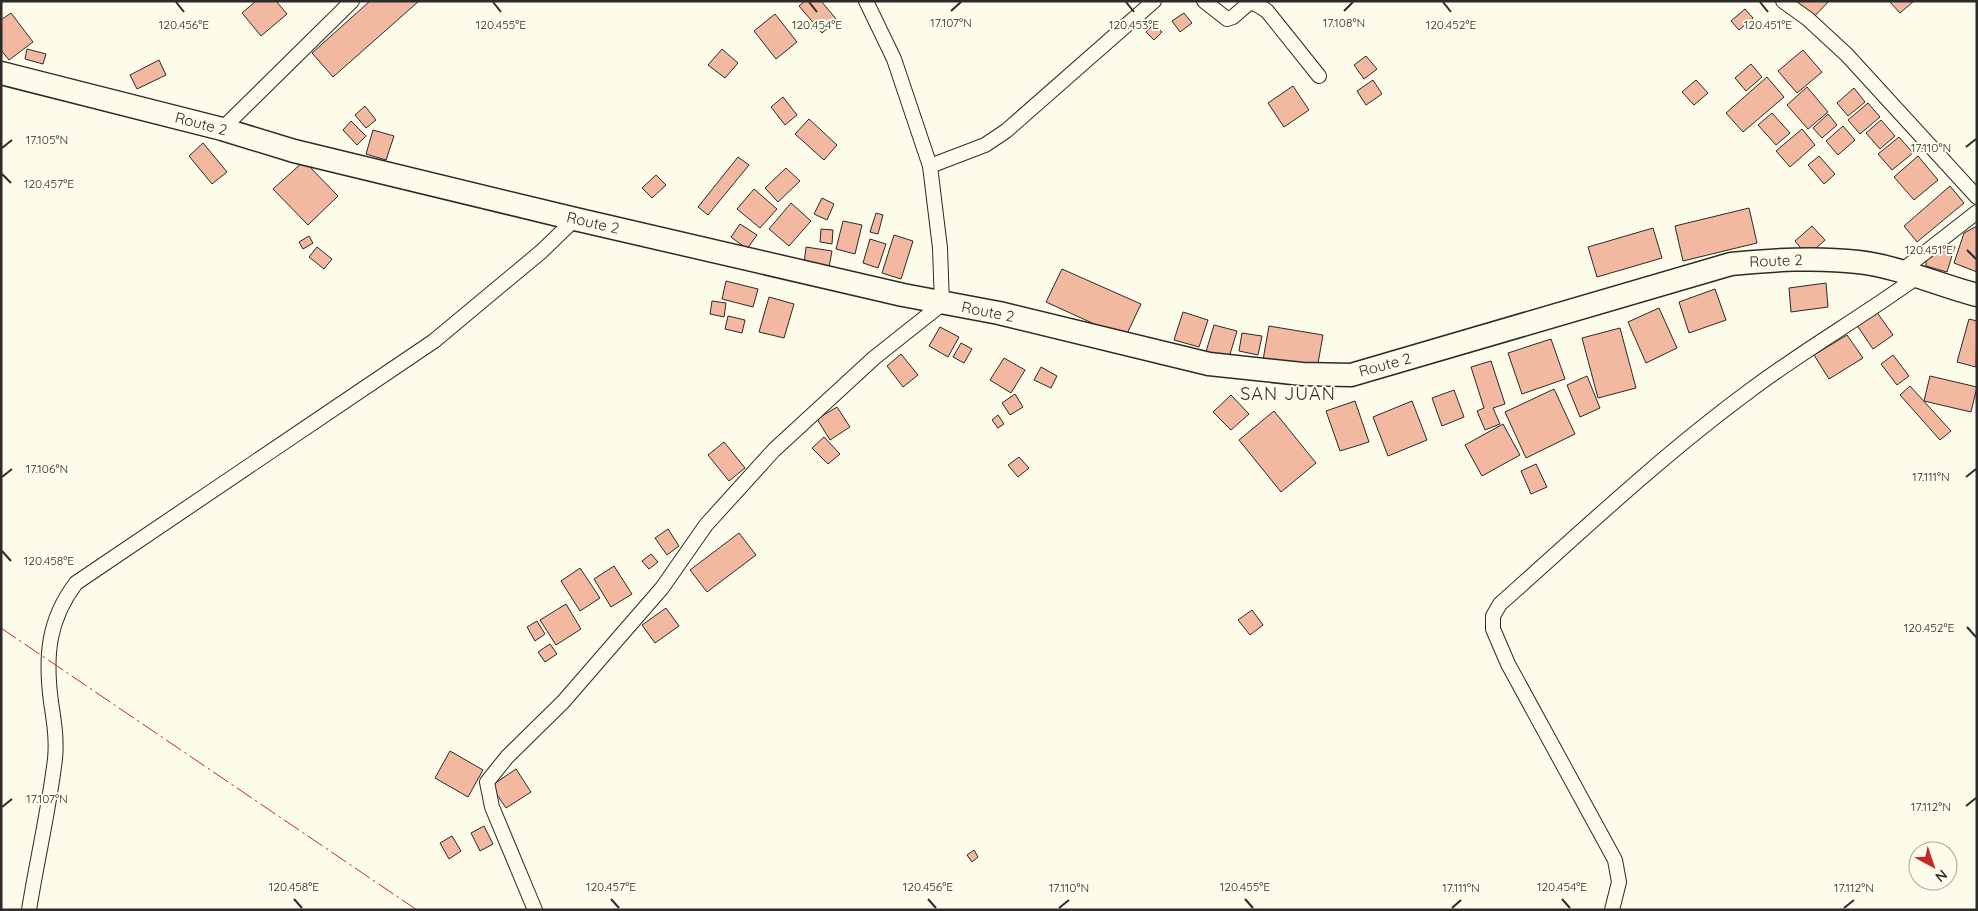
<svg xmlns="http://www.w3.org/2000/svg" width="1978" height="911" viewBox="0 0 1978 911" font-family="Quicksand,sans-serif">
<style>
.building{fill:#f2b8a0;stroke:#2b2b2b}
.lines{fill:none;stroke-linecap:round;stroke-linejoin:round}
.minor-casing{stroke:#2b2b2b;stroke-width:16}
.trunk-casing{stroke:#2b2b2b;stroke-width:25}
.minor{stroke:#fdfbea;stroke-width:14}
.trunk{stroke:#fdfbea;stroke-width:22}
.power{stroke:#c62828;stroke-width:1;stroke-dasharray:18 4 2.5 4;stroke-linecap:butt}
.ticks{fill:none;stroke:#2b2b2b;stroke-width:2}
.labels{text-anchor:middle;stroke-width:4;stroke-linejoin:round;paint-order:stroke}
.street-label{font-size:15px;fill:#2b2b2b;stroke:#fdfbea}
.quarter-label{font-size:18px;letter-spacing:1px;fill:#2b2b2b;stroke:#fdfbea}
.ticks-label{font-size:12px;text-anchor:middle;fill:#2b2b2b;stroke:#fdfbea;stroke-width:4;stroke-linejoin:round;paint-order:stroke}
</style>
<rect width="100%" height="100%" fill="#fdfbea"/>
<g class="building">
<path d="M 256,1 L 276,1 L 287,14 L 261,36 L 242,13 Z"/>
<path d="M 370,1 L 419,1 L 333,77 L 312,53 Z"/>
<path d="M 805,1 L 821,1 L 837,20 L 822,33 L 799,6 Z"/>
<path d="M 1798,1 L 1829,1 L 1812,19 L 1796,4 Z"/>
<path d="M 1889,1 L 1914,1 L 1900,13 Z"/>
<path d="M 1745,9 L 1753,18 L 1739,30 L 1731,21 Z"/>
<path d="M 11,13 L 33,42 L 9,60 L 1,50 L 1,20 Z"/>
<path d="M 1184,13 L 1192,23 L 1180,32 L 1172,21 Z"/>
<path d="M 775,14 L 797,42 L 776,59 L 754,31 Z"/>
<path d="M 1154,24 L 1162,32 L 1154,40 L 1146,32 Z"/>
<path d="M 27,49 L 46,54 L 43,64 L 25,59 Z"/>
<path d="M 722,49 L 738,63 L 725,78 L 708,65 Z"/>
<path d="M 1803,50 L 1822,72 L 1797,93 L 1778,71 Z"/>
<path d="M 1366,56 L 1377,69 L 1364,79 L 1354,65 Z"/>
<path d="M 159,60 L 166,75 L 137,89 L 130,75 Z"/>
<path d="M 1751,64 L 1762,77 L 1746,91 L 1735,78 Z"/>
<path d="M 1767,77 L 1784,97 L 1743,132 L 1726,113 Z"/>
<path d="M 1373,80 L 1382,94 L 1366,105 L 1357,91 Z"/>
<path d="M 1696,80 L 1708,93 L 1694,105 L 1682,92 Z"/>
<path d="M 1293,86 L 1309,110 L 1284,127 L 1268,103 Z"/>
<path d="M 1807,87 L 1828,112 L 1808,129 L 1787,105 Z"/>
<path d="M 1854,88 L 1865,102 L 1848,116 L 1837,103 Z"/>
<path d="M 783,97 L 797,115 L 785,125 L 771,107 Z"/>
<path d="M 1868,103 L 1880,117 L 1860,134 L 1848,120 Z"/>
<path d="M 365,106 L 376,120 L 366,128 L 355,115 Z"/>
<path d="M 1772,113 L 1790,133 L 1776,145 L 1758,125 Z"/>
<path d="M 1828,114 L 1837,125 L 1822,138 L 1813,128 Z"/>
<path d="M 809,119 L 837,145 L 824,160 L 795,134 Z"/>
<path d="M 1881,120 L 1895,136 L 1880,149 L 1866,133 Z"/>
<path d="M 351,121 L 366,136 L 357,145 L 343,130 Z"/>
<path d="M 1843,126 L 1855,140 L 1838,155 L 1826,141 Z"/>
<path d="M 1802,129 L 1815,145 L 1790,167 L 1776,151 Z"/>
<path d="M 373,130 L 394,136 L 386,160 L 366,154 Z"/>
<path d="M 1899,137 L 1913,153 L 1892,170 L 1878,154 Z"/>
<path d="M 203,143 L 227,172 L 212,184 L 189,156 Z"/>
<path d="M 1819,156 L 1835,174 L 1824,184 L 1808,165 Z"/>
<path d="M 1918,156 L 1938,180 L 1914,200 L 1894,177 Z"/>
<path d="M 738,157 L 749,165 L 708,215 L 698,207 Z"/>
<path d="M 304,161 L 338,196 L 308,225 L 273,189 Z"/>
<path d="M 786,168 L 800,181 L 778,202 L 765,188 Z"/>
<path d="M 656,175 L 666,185 L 652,198 L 642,188 Z"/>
<path d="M 1950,186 L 1964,203 L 1917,242 L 1904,226 Z"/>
<path d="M 754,189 L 777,209 L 760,228 L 737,209 Z"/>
<path d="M 822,198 L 834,204 L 827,220 L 814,214 Z"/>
<path d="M 791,203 L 811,221 L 789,246 L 769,229 Z"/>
<path d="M 1749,208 L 1757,243 L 1683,261 L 1675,226 Z"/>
<path d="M 876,213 L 883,215 L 878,234 L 870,232 Z"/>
<path d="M 843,221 L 862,225 L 855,254 L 836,249 Z"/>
<path d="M 740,224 L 757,235 L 747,249 L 731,237 Z"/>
<path d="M 1812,226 L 1825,240 L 1807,256 L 1795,241 Z"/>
<path d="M 1977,226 L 1977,272 L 1954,263 L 1964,233 Z"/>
<path d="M 1653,228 L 1662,258 L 1597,277 L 1588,247 Z"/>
<path d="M 821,229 L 833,230 L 832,244 L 820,242 Z"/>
<path d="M 894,235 L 913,241 L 901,279 L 882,273 Z"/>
<path d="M 309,236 L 313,243 L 303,249 L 299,242 Z"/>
<path d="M 870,239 L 886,244 L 878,268 L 863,263 Z"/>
<path d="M 1955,246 L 1947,272 L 1926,266 L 1926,256 Z"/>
<path d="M 317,247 L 332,259 L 324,269 L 309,257 Z"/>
<path d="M 806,247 L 832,251 L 829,267 L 804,264 Z"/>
<path d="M 1062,269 L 1141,304 L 1125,338 L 1046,302 Z"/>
<path d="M 726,281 L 758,289 L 753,307 L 722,299 Z"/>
<path d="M 1826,283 L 1828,307 L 1791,312 L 1789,288 Z"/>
<path d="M 1715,289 L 1726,320 L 1689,333 L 1679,302 Z"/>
<path d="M 769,297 L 794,304 L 784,338 L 759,332 Z"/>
<path d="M 712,301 L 726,303 L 724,317 L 710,314 Z"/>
<path d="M 1659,308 L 1677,348 L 1646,363 L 1628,322 Z"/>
<path d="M 1876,311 L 1893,335 L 1873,349 L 1856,324 Z"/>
<path d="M 1183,312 L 1208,320 L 1199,347 L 1174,340 Z"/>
<path d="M 728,316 L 745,320 L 742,333 L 725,329 Z"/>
<path d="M 1969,319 L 1977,321 L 1976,367 L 1957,362 Z"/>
<path d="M 1214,325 L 1237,331 L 1228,361 L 1205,355 Z"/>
<path d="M 1269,326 L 1323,335 L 1317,369 L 1263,360 Z"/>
<path d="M 940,327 L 959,337 L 948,357 L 929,346 Z"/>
<path d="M 1620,328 L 1636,388 L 1598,398 L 1582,338 Z"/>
<path d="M 1242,333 L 1262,336 L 1258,355 L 1239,351 Z"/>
<path d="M 1847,335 L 1863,358 L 1829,379 L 1814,355 Z"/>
<path d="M 1551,339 L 1565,379 L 1522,394 L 1508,353 Z"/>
<path d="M 961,343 L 972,349 L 964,363 L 953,357 Z"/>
<path d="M 901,354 L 918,375 L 903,387 L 887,366 Z"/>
<path d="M 1893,355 L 1909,376 L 1897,385 L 1881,364 Z"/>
<path d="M 1004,358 L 1025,370 L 1011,393 L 990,380 Z"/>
<path d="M 1491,361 L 1505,404 L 1493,408 L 1500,424 L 1485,430 L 1477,411 L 1484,408 L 1471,367 Z"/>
<path d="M 1041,367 L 1057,376 L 1051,388 L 1034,380 Z"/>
<path d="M 1587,376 L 1600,408 L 1580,417 L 1567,385 Z"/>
<path d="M 1930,376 L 1977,387 L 1971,412 L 1924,401 Z"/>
<path d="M 1910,386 L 1951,431 L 1940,440 L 1900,395 Z"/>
<path d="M 1554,389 L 1575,434 L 1526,458 L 1505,412 Z"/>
<path d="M 1454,390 L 1464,417 L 1442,426 L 1432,398 Z"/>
<path d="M 1015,394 L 1023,407 L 1010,415 L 1002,403 Z"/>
<path d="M 1231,395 L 1249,414 L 1231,430 L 1213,412 Z"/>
<path d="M 1355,401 L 1369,442 L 1340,451 L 1326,411 Z"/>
<path d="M 1412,401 L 1427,440 L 1388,456 L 1373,417 Z"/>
<path d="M 837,407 L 850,427 L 830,440 L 817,419 Z"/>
<path d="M 1274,411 L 1316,463 L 1281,492 L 1239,440 Z"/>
<path d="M 998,415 L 1004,424 L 998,428 L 992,420 Z"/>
<path d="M 1503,424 L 1520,455 L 1482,476 L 1465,445 Z"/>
<path d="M 824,437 L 840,454 L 828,464 L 812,448 Z"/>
<path d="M 724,442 L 745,468 L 729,481 L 708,455 Z"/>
<path d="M 1019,457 L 1029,468 L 1018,477 L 1008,465 Z"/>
<path d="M 1536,464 L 1547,487 L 1531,494 L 1521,471 Z"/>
<path d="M 668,529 L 679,546 L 667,555 L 655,538 Z"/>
<path d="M 739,533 L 756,555 L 707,592 L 690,570 Z"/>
<path d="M 651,554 L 658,562 L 649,569 L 642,561 Z"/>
<path d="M 614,566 L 632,594 L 611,607 L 594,579 Z"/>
<path d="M 580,568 L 600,598 L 580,611 L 561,581 Z"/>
<path d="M 566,604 L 581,629 L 556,645 L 540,620 Z"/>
<path d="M 666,608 L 679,626 L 655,643 L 642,625 Z"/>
<path d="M 1252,610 L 1263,625 L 1250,635 L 1238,620 Z"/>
<path d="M 537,621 L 545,634 L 535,641 L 527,627 Z"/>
<path d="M 550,644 L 557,654 L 545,662 L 538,652 Z"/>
<path d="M 450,751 L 483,770 L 468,797 L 435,778 Z"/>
<path d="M 516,769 L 531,792 L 506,808 L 491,786 Z"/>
<path d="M 484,826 L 493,844 L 480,851 L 471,833 Z"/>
<path d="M 452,836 L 461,851 L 449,859 L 440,843 Z"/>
<path d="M 974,850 L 978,857 L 972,862 L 967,855 Z"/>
</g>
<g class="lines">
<defs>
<g id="minor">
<path d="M 866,1 L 894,59 L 930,166"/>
<path d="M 1204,1 L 1227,19 L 1233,17 L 1249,3 L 1256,4 L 1267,11 L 1319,76"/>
<path d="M 1783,1 L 1808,19 L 1847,55 L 1977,197"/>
<path d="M 222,129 L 352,1"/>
<path d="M 1900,272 L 1977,212"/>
<path d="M 29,910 C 37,860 49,809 55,759 C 57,740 54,721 51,702 C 45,656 48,620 76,583 L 434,341 L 542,251 L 575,219"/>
<path d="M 535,910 L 492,807 L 487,782 L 507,757 L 563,702 L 662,588 L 706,525 L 774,450 L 874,358 L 942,304 L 940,248 L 930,166 L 985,145 L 1006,131 L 1154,1"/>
<path d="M 1612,910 L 1619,882 L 1615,860 L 1508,664 L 1493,629 L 1493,616 L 1500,604 C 1581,532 1660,457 1748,392 C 1802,351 1862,317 1917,277"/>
</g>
<path id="trunk" d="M 1,73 L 222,129 L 294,151 L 575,219 L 903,295 L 999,313 L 1209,364 L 1302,374 L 1351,375 L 1731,264 C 1773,260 1816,257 1858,262 C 1897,266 1938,285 1977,295"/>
</defs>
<use href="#minor" class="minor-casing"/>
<use href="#trunk" class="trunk-casing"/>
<use href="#minor" class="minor"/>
<use href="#trunk" class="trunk"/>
<path class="power" d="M 1,628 L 417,910"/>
</g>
<path class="ticks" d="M 176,2 L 184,12M 493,2 L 501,12M 809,2 L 817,12M 1126,2 L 1134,12M 1443,2 L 1451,12M 1760,2 L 1768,12M 951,11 L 961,2M 1344,11 L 1353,2M 1966,147 L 1976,139M 2,148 L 12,140M 2,174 L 11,183M 1967,250 L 1976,259M 2,477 L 12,469M 1966,477 L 1976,469M 2,551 L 11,561M 1967,627 L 1976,637M 1966,806 L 1976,798M 2,807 L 12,799M 294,899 L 302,908M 611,899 L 619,908M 928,899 L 936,908M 1245,899 L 1253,908M 1562,899 L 1570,908M 1059,908 L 1069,900M 1452,908 L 1461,900M 1844,908 L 1854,900"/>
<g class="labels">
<g class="street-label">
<text transform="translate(201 124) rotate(15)" y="5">Route 2</text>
<text transform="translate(593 223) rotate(13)" y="5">Route 2</text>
<text transform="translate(1776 261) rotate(-2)" y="5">Route 2</text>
<text transform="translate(988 312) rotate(11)" y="5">Route 2</text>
<text transform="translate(1385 365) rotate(-15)" y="5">Route 2</text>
</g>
<g class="quarter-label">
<text x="1288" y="400">SAN JUAN</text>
</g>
</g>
<g class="ticks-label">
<text x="1344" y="27">17.108°N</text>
<text x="951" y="27">17.107°N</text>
<text x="1768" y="29">120.451°E</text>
<text x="184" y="29">120.456°E</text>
<text x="501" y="29">120.455°E</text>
<text x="817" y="29">120.454°E</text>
<text x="1134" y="29">120.453°E</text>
<text x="1451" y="29">120.452°E</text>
<text x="47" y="144">17.105°N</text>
<text x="1931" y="152">17.110°N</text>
<text x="49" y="188">120.457°E</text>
<text x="1929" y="254">120.451°E</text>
<text x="47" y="473">17.106°N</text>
<text x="1931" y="481">17.111°N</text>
<text x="49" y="565">120.458°E</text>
<text x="1929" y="632">120.452°E</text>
<text x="47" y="803">17.107°N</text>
<text x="1931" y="811">17.112°N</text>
<text x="294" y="891">120.458°E</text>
<text x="611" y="891">120.457°E</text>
<text x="928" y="891">120.456°E</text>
<text x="1245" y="891">120.455°E</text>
<text x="1562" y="891">120.454°E</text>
<text x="1069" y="892">17.110°N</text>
<text x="1461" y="892">17.111°N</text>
<text x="1854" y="892">17.112°N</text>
</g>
<rect width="1978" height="911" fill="none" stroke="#2b2b2b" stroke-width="5"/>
<g transform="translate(1933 866) rotate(140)"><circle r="24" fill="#fdfbea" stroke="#a9a89e"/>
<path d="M0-4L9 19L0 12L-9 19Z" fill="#c62828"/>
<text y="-8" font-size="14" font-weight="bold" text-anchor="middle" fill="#2b2b2b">N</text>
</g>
</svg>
